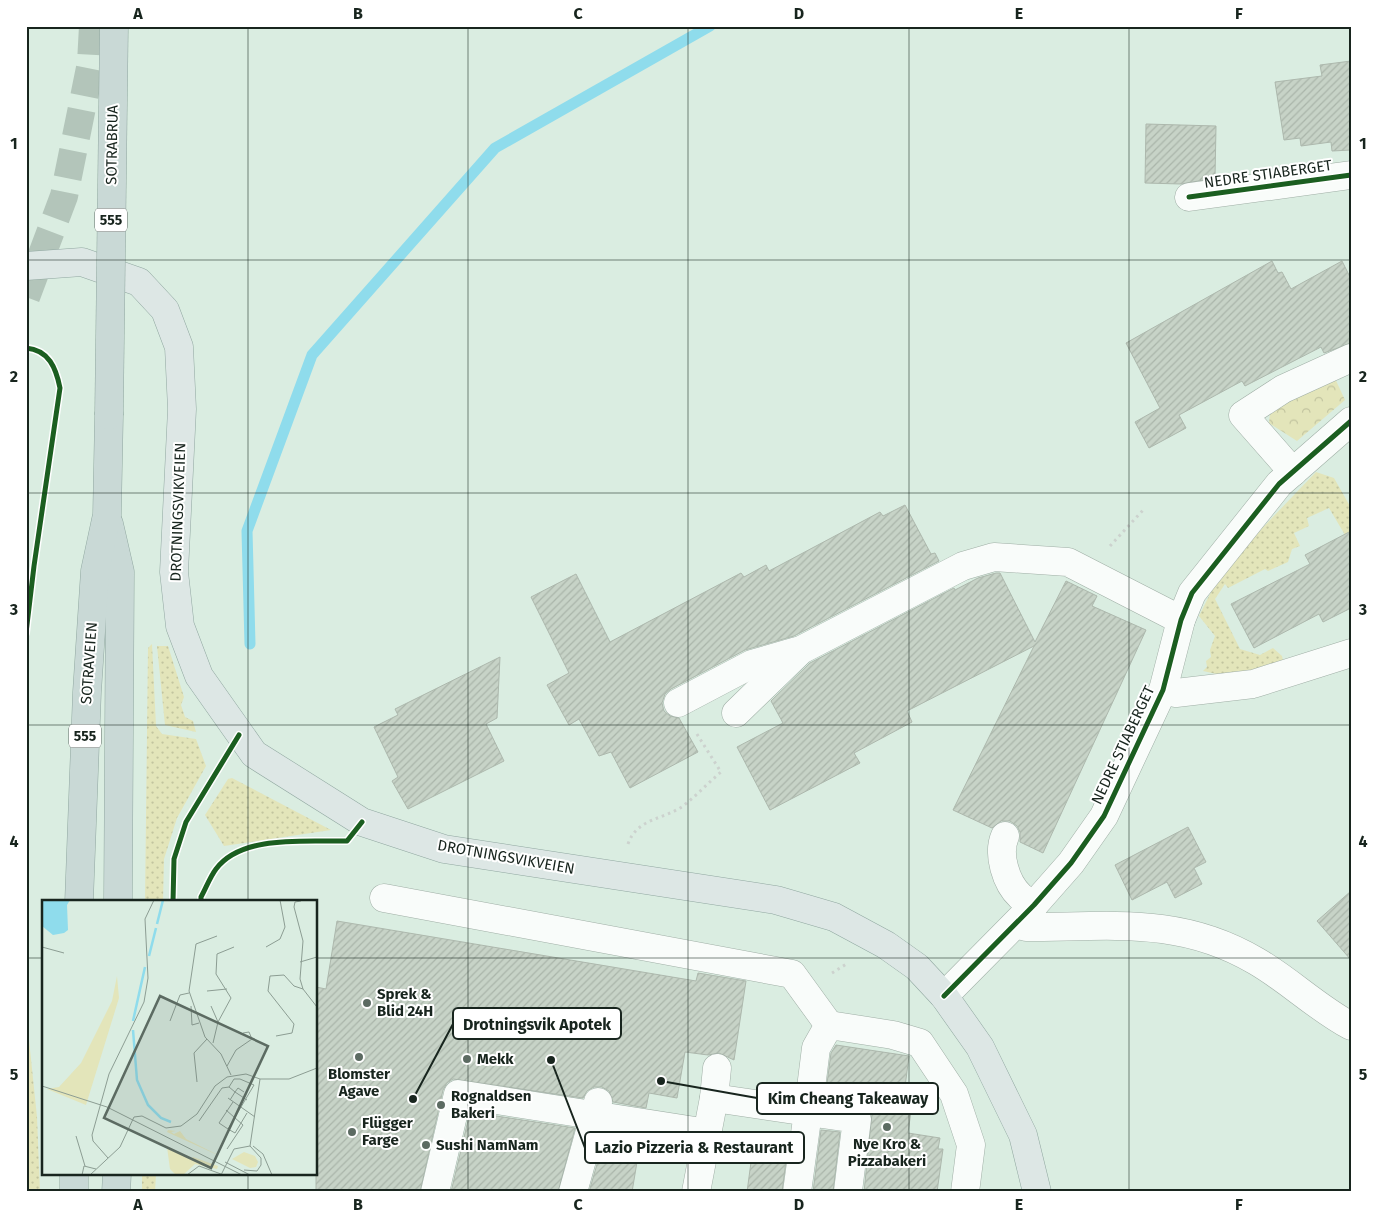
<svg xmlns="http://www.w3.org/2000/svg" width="1377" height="1218" viewBox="0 0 1377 1218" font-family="'Fira Sans',sans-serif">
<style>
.grass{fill:url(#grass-dots)}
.park{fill:url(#park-crowns)}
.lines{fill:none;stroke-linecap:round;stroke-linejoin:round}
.stream{stroke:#8fdcec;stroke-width:11}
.building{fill:url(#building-hatch);stroke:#adb8ad}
.minor-tunnel{stroke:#b3c5ba;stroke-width:28;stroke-dasharray:28 14;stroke-linecap:butt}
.minor-casing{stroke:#9faea5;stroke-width:29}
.major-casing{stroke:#90a7a0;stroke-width:29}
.highway-casing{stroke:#90a7a0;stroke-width:29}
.path{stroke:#ccd2ce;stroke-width:3;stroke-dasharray:2.5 4;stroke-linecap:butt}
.minor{stroke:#f9fcfa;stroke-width:28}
.major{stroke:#dde7e5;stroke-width:28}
.highway{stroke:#c9d9d6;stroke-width:28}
.highway-bridge-casing{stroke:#90a7a0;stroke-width:29;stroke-linecap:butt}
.highway-bridge{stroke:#c9d9d6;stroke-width:28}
.cycleway-casing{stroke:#fff;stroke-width:8}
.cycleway{stroke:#1b5e20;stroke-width:5}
.grid{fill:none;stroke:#18251e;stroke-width:1;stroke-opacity:0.55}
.poi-dot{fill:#5c6b62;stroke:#fff;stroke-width:2}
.labels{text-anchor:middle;stroke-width:4;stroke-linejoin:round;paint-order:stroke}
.shield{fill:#fff;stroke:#5d6662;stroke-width:1}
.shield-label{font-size:14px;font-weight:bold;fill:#18251e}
.street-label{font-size:15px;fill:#18251e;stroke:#fff}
.poi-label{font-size:15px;font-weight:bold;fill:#18251e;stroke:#fff;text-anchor:start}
.inset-river{fill:none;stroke:#8fdcec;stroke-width:2.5}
.inset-road{fill:none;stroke:#8c9d93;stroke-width:1}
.view{fill:#5c6b62;fill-opacity:0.15;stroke:#5c6b62;stroke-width:2.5}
.inset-edge{fill:none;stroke:#18251e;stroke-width:2.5}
.leader{fill:none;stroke:#18251e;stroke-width:2}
.callout-dot{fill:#18251e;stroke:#fff;stroke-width:2}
.callout{fill:#fff;stroke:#18251e;stroke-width:2}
.callout-label{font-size:16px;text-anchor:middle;font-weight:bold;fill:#18251e}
.neatline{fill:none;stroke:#18251e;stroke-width:2}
.grid-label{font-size:16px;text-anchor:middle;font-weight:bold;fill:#18251e}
</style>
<defs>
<pattern id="grass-dots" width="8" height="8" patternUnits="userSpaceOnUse" patternTransform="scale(1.25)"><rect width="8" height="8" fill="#e3e5ba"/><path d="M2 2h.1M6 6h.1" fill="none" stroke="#c2c49f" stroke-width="1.8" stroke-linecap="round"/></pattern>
<pattern id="park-crowns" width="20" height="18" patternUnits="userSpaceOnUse" patternTransform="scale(1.25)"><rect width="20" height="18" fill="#e3e5ba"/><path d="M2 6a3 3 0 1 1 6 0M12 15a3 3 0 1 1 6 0" fill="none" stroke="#c2c49f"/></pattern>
<pattern id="building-hatch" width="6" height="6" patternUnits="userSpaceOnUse" patternTransform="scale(1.25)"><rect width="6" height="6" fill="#c7d3c7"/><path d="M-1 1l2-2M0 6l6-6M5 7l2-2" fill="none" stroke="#aab5aa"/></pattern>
</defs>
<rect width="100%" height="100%" fill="#daede1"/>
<g class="grass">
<path d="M 1316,472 L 1334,478 L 1351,508 L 1351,545 L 1329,508 L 1307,518 L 1309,526 L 1294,533 L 1300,546 L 1292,549 L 1288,562 L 1268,571 L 1265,569 L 1228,588 L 1225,584 L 1215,599 L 1240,649 L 1260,655 L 1273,648 L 1282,656 L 1284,665 L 1221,675 L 1203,671 L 1207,667 L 1206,661 L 1211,657 L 1210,650 L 1215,636 L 1199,616 L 1217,580 L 1247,544 Z"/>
<path d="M 152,644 L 156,726 L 162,734 L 196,739 L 206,766 L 177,818 L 164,859 L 163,902 L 145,902 L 148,648 Z"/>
<path d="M 157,646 L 168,646 L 184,697 L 181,705 L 185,717 L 193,721 L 196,732 L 165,725 Z"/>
<path d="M 232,778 L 331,830 L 224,846 L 205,815 L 228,779 Z"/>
<path d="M 26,1011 L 37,1117 L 40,1192 L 26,1192 Z"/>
<path d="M 142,1174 L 156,1174 L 155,1192 L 142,1192 Z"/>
</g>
<path class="park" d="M 1332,372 L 1345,400 L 1297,441 L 1269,423 L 1271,403 Z"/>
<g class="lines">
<path class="stream" d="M 250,644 L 247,531 L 312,355 L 495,148 L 710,26"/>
</g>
<g class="building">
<path d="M 1351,61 L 1351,150 L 1332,151 L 1331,142 L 1301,146 L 1300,138 L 1284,140 L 1275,82 L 1322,76 L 1320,65 Z"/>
<path d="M 1146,124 L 1216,126 L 1215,178 L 1181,184 L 1145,183 Z"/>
<path d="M 1272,261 L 1278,273 L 1282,272 L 1291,289 L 1342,261 L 1351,279 L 1351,343 L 1324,353 L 1321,347 L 1245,386 L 1242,381 L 1179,415 L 1186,428 L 1149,448 L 1135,422 L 1160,408 L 1126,343 Z"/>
<path d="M 905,505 L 931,554 L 935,553 L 939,561 L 794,636 L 745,650 L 671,689 L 665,694 L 662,703 L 664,711 L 670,716 L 679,718 L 698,752 L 630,788 L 611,752 L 599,756 L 579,719 L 569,725 L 547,685 L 569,673 L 531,597 L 576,574 L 610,642 L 741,573 L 744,577 L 766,565 L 769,571 L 880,512 L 883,516 Z"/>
<path d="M 1351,531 L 1351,608 L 1323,622 L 1319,614 L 1254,648 L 1231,604 L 1310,564 L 1305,555 Z"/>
<path d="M 996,573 L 1000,573 L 1035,642 L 1066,581 L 1097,596 L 1092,606 L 1146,630 L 1043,853 L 1020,842 L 1020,832 L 1017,826 L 1010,821 L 1001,821 L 992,828 L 953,810 L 1034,646 L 907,711 L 912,722 L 854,753 L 860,763 L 770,810 L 737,747 L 783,723 L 771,701 L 810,663 L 954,588 L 955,590 L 978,578 Z"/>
<path d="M 500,657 L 497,718 L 486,724 L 504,761 L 408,809 L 392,781 L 398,777 L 374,727 L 398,715 L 395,709 Z"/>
<path d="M 1188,827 L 1206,862 L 1194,868 L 1202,884 L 1175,898 L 1167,882 L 1132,900 L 1115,865 Z"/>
<path d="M 1351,891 L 1351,960 L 1317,921 Z"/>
<path d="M 337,921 L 696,981 L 698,973 L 746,981 L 734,1060 L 719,1053 L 708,1055 L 685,1052 L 677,1098 L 649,1093 L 646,1108 L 613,1102 L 609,1091 L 602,1087 L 594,1087 L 587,1091 L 583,1098 L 453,1079 L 447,1083 L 443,1090 L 420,1192 L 316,1192 L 316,987 L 326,989 Z"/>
<path d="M 836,1045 L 909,1056 L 902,1110 L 911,1111 L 908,1133 L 940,1138 L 938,1149 L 943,1149 L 937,1192 L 864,1192 L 872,1113 L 867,1107 L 860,1104 L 825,1099 L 831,1053 Z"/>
<path d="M 470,1112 L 575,1128 L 558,1192 L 451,1192 Z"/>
<path d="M 821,1130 L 840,1132 L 833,1192 L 813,1192 Z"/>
<path d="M 606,1133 L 641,1138 L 632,1192 L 589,1192 Z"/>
<path d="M 754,1140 L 788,1145 L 782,1192 L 747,1192 Z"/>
</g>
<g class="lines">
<path class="minor-tunnel" d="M 26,297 L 64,196 L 91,63 L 93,26"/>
<defs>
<g id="minor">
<path d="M 1189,197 L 1351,175"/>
<path d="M 1293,472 L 1243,415 L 1283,389 L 1351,358"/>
<path d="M 1163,690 L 1176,693 L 1253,684 L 1351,653"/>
<path d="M 678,703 L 752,664 L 797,651"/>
<path d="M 736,713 L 801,650 L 963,566 L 994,557 L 1068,562 L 1181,620"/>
<path d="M 1005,836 C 997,854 1006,883 1020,896 C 1024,900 1030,902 1034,905"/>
<path d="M 384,898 L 792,974 L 829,1025"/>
<path d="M 1017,924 L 1026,927 C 1110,927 1180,916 1256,961 C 1289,980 1317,1008 1351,1026"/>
<path d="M 944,996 L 1034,905 L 1071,863 L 1104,816 L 1163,690 L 1181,620 L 1192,593 L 1279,484 L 1351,421"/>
<path d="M 714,1098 L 808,1112 L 797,1192"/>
<path d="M 848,1191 L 857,1119 L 808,1112 L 816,1048 L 829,1025 L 893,1035 L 920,1043 L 954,1094 L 971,1145 L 965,1192"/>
<path d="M 435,1192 L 458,1094 L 708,1133"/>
<path d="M 573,1192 L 598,1102"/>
<path d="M 696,1192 L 714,1098 L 717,1068"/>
</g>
<path id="major" d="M 26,266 L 82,262 L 139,282 L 165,310 L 179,347 L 182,409 L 174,572 L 180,626 L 199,676 L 254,754 L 362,822 L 444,849 L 776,900 L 834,917 L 886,945 L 917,967 L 944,996 L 980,1047 L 1023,1135 L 1037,1192"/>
<g id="highway">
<path d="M 109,524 L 120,572 L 118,902"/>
<path d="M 79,902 L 87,692 L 95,571 L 107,515 L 109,415"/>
<path d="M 74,1192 L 74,1174"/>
<path d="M 116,1192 L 117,1174"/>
</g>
</defs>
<use href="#minor" class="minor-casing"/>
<use href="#major" class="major-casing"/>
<use href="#highway" class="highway-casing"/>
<g class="path">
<path d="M 1110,546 L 1145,508"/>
<path d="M 628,844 C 637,818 663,820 683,806 C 696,796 708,783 721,772 L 695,731"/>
<path d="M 832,973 L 848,963"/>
</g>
<use href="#minor" class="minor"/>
<use href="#major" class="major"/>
<use href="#highway" class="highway"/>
<defs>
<path id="highway-bridge" d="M 109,415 L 114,26"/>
</defs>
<use href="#highway-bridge" class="highway-bridge-casing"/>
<use href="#highway-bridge" class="highway-bridge"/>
<defs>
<g id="cycleway">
<path d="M 1189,197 L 1351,175"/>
<path d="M 26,348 C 49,350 56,368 60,388 L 34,566 L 26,633"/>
<path d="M 173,902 L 174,859 L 186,822 L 239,735"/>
<path d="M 201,902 L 201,897 C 206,888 210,877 216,869 C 242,834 308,842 347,841 L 362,822"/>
<path d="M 944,996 L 1034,905 L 1071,863 L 1104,816 L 1163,690 L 1181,620 L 1192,593 L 1279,484 L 1351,421"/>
</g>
</defs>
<use href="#cycleway" class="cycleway-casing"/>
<use href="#cycleway" class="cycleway"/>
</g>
<path class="grid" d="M 248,26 L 248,902M 468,26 L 468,1192M 688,26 L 688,1192M 909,26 L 909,1192M 1129,26 L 1129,1192M 26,260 L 1351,260M 26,493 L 1351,493M 26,725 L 1351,725M 26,958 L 44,958M 316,958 L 1351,958M 248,1174 L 248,1192"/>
<g class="poi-dot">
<circle cx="367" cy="1003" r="5"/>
<circle cx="359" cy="1057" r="5"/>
<circle cx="467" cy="1059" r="5"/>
<circle cx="441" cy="1105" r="5"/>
<circle cx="887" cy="1127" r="5"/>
<circle cx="352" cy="1132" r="5"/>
<circle cx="426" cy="1145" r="5"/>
</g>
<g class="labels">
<g class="shield">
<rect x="95" y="208.5" width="32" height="23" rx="4"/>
<rect x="69" y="724.5" width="32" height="23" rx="4"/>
</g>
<g class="shield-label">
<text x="111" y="225">555</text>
<text x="85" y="741">555</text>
</g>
<g class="street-label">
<text transform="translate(112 145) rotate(-89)" y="5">SOTRABRUA</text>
<text transform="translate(1268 174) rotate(-8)" y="5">NEDRE STIABERGET</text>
<text transform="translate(178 512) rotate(-88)" y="5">DROTNINGSVIKVEIEN</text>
<text transform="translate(89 663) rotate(-86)" y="5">SOTRAVEIEN</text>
<text transform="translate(1123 745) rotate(-65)" y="5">NEDRE STIABERGET</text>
<text transform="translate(506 857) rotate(10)" y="5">DROTNINGSVIKVEIEN</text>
</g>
<g class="poi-label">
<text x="377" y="999">Sprek &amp;<tspan x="377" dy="17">Blid 24H</tspan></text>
<text x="477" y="1064">Mekk</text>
<text x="359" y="1079" text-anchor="middle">Blomster<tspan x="359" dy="17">Agave</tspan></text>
<text x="451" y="1101">Rognaldsen<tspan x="451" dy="17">Bakeri</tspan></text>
<text x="362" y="1128">Flügger<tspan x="362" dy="17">Farge</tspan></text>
<text x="887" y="1149" text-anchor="middle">Nye Kro &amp;<tspan x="887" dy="17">Pizzabakeri</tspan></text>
<text x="436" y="1150">Sushi NamNam</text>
</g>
</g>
<g transform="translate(42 900)">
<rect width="275" height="275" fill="#daede1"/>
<path d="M 126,230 L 134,231 L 129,232 L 132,234 L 138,231 L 144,239 L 180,257 L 125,232 ZM 125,247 L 149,259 L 151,257 L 176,266 L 175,269 L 153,264 L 141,275 L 134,275 L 128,269 ZM 202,252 L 213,256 L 216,262 L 214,267 L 208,268 L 190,259 Z" fill="#e3e5ba"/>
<path d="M 75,76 L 77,98 L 44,205 L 5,189 L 17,187 L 39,163 L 70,101 Z" fill="#e3e5ba"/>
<path d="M 0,0 L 28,0 L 25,5 L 26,30 L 22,33 L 11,35 L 0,26 Z" fill="#8fdcec"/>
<path class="inset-river" d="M 115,24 L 121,0M 107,56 L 114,28M 91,121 L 103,67M 91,130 L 95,180 L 106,205 L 119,218 L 129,222"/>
<path class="inset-road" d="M 259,1 L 253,2 L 252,7 L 261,41 L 258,79 L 261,89 L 275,107M 175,36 L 154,44 L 147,91 L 163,137 L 179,154 L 189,175M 0,47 L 22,53M 224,47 L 238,39 L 243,27 L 238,0M 258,62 L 275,57M 165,91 L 185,89M 149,106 L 150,125 L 157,123M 169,106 L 176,122M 128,121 L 138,95 L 147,93M 234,136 L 250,133 L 252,124 L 226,91 L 228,76 L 242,75 L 252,86 L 261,89M 171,143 L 176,122 L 189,98 L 174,74 L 175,54 L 192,47M 185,166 L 194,150 L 210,139 L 207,132 L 201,133M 155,182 L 152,153 L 165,139M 0,186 L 65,207 L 200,275M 186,198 L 213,217M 188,200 L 193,192 L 205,200M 191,202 L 177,223 L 186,229 L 212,185 L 198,179 L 192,179 L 187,187 L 193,192 L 196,188 L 202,192M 184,210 L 201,225 L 185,249M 157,221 L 180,188 L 187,187M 186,229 L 193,233 L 205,213M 34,236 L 43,266M 211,246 L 221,254 L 230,275M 66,258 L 51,241 L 50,235 L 67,174 L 102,102 L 106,78 L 103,19 L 112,0M 183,262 L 208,275M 202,270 L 215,271 L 219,265 L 219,258 L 208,246M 40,275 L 42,266 L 54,269M 48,275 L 78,247 L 92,217 L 100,216 L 124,228 L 139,226 L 155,214 L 173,186 L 185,177 L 204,174 L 218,179 L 247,179 L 275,168M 145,275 L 157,266 L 179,274M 179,275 L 192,249 L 208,246 L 218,179"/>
<path class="view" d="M 118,96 L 226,146 L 169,268 L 62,218 Z"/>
<rect width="275" height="275" class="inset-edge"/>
</g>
<path class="leader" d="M413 1099L453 1024M661 1081L757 1098M551 1060L585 1148"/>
<g class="callout-dot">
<circle cx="413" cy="1099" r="5"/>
<circle cx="661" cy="1081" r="5"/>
<circle cx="551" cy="1060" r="5"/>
</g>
<g class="callout">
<rect x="453" y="1008" width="168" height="31" rx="5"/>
<rect x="757" y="1083" width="181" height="31" rx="5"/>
<rect x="585" y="1132" width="219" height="31" rx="5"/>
</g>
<g class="callout-label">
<text x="537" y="1030">Drotningsvik Apotek</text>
<text x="848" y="1104">Kim Cheang Takeaway</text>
<text x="694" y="1153">Lazio Pizzeria &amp; Restaurant</text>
</g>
<rect width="1377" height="1218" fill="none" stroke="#ffffff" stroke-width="55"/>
<rect x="28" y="28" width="1322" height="1162" class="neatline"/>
<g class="grid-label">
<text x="138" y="19">A</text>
<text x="358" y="19">B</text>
<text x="578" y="19">C</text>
<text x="799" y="19">D</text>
<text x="1019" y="19">E</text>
<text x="1239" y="19">F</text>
<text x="14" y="149">1</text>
<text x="1363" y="149">1</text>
<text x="14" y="382">2</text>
<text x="1363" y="382">2</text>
<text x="14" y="615">3</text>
<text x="1363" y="615">3</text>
<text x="14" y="847">4</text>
<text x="1363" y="847">4</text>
<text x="14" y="1080">5</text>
<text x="1363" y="1080">5</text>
<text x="138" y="1210">A</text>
<text x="358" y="1210">B</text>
<text x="578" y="1210">C</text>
<text x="799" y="1210">D</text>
<text x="1019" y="1210">E</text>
<text x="1239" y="1210">F</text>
</g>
</svg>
